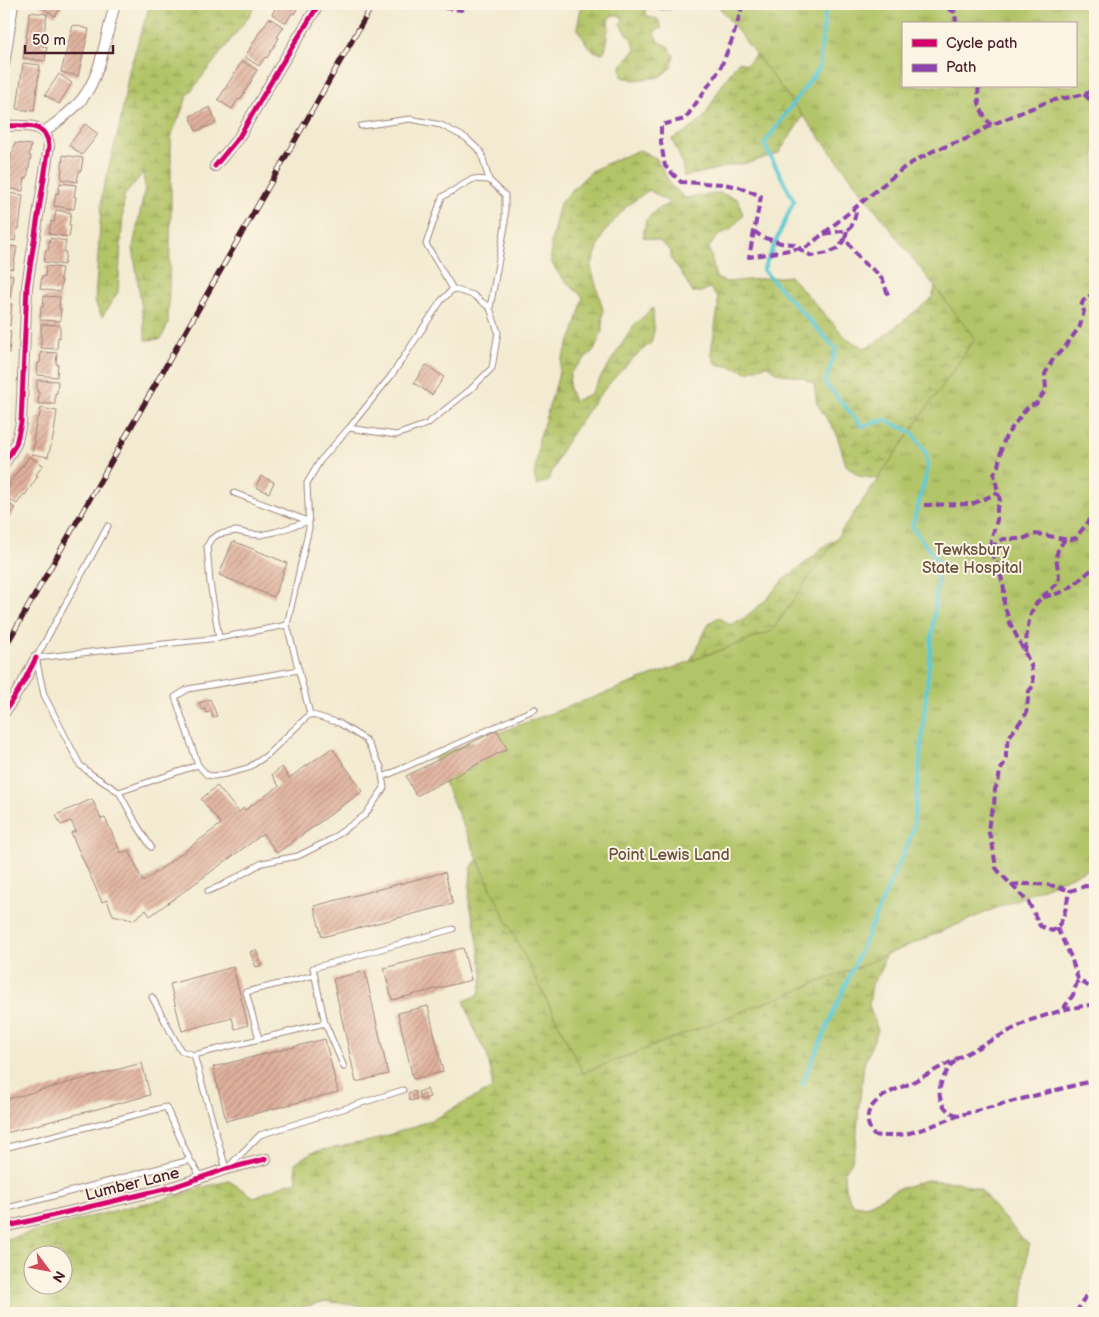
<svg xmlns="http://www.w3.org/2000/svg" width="1099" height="1317" viewBox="0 0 1099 1317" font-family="'Balsamiq Sans',sans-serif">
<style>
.wetland{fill:url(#wetland-marsh);stroke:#7e7249;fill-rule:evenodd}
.park{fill:url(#park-tufts);stroke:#7e7249;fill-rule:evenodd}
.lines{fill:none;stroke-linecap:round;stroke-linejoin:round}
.stream{stroke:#5ecad5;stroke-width:4}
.building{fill:url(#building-hatch)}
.service-casing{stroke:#9e857e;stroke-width:7}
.minor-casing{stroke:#9e857e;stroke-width:12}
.service{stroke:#fff;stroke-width:5}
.minor{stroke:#fff;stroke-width:10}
.rail-casing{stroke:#4a1f2b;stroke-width:5.5}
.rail{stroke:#fcf5e5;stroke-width:4;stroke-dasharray:11;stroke-linecap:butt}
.quiet{stroke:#8e44ad;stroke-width:4;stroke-dasharray:8 4;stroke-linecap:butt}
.cycleway-casing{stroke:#fcf5e5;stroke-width:8}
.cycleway{stroke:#d6006c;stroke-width:5}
.labels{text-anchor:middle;stroke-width:4;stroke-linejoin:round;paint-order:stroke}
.park-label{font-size:16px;fill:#69513d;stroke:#fcf5e5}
.street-label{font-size:16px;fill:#4a1f2b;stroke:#fcf5e5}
</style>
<defs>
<pattern id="wetland-marsh" width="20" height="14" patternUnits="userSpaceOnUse" patternTransform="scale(1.25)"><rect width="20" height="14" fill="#b2c467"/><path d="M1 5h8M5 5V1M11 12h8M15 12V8" fill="none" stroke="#939f55"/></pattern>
<pattern id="park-tufts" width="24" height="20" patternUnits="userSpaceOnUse" patternTransform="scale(1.25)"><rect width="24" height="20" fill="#b2c467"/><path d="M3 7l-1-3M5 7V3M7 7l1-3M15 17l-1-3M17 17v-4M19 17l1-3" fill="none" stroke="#939f55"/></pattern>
<pattern id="building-hatch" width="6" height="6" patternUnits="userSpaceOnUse" patternTransform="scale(1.25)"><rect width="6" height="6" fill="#e0b19d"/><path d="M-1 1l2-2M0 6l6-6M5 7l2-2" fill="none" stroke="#b88f80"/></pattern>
</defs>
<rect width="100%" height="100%" fill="#fcf5e5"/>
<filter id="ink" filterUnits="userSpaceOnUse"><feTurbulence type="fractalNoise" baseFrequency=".02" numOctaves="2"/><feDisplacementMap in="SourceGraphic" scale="10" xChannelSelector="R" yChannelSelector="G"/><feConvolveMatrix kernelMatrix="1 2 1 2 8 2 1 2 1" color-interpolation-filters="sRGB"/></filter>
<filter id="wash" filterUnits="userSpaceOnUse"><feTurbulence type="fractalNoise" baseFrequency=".0096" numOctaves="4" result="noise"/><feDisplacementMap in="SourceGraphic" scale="20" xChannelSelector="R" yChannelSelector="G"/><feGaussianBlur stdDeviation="1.12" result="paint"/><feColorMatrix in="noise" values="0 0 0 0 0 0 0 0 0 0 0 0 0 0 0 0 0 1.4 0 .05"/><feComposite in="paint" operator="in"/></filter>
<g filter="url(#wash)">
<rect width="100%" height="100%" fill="#f3ebd1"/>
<g class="wetland">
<path d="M 150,4 L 256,4 L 250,15 L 188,95 L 171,137 L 171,209 L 168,324 L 161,339 L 146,340 L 133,247 L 145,188 L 143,173 L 124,196 L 118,292 L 102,317 L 95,302 L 102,194 L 120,125 L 129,71 Z"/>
<path d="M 582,4 L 652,4 L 649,5 L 645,11 L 648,17 L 658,19 L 662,28 L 654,31 L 657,40 L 669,47 L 671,52 L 674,55 L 672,62 L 672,67 L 659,77 L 635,80 L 622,77 L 621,65 C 628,60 626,56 635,52 L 634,43 L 620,24 L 624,19 L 619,16 L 612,15 L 608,20 L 609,29 L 606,34 C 608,42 607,46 603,53 C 586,52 587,41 578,31 L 578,23 Z"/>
<path d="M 654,4 L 686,4 C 679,7 668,10 660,10 Z"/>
<path d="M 767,43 L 817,95 L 779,153 L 752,162 L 729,166 L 684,177 L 682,162 L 672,139 L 686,132 L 703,119 L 722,85 L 738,62 L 747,64 Z"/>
<path d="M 640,150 L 656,158 L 671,185 L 685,198 L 720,193 L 738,199 L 743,215 L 731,229 L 719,235 L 709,247 L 716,278 L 726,282 L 790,276 L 848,340 L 865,348 L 878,341 L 932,298 L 946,251 L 1008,173 L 893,921 L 881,971 L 872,984 L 869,1006 L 878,1030 L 864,1064 L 859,1106 L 856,1145 L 851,1163 L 844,1173 L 845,1188 L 851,1203 L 865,1206 L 896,1190 L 925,1180 L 958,1182 L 981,1190 L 998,1212 L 1029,1245 L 1025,1273 L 1022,1313 L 375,1313 L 360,1306 L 326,1301 L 292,1310 L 283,1313 L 4,1313 L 4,1243 L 6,1239 L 132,1206 L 162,1200 L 203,1187 L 229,1181 L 254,1197 L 283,1185 L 297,1181 L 295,1163 L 312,1152 L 370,1141 L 410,1128 L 436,1118 L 492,1088 L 492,1076 L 487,1054 L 477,1036 L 464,1001 L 479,995 L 483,974 L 476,930 L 469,901 L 471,868 L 500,828 L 690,662 L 709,623 L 719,617 L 730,625 L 744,618 L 766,600 L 783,580 L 813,557 L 824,546 L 849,531 L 892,481 L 859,476 L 846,465 L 836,432 L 817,404 L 814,384 L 803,378 L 778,373 L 767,365 L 748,372 L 736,368 L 716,364 L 711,353 L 718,308 L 718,297 L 709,288 L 701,292 L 692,292 L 684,277 L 671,259 L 671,251 L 659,241 L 643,237 L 646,220 L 657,209 L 670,203 L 649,190 L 627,206 L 603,234 L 591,267 L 603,310 L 602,331 L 595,349 L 570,373 L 569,389 L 574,401 L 590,394 L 634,325 L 653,308 L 654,331 L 651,343 C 618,368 578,419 559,456 C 555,464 552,473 548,481 L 537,485 L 534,475 L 538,453 L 539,439 L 557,381 L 561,361 L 573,334 L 580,310 L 583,297 L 561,277 L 551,262 L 551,242 L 560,203 L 573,189 L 593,170 L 619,158 ZM 32,1254 L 62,1254 L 62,1284 L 32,1284 Z"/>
</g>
<path class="park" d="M 717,4 L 1095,4 L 1095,866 L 858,967 L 583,1073 L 493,893 L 433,757 L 772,631 L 975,339 ZM 903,24 L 1075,24 L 1075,86 L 903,86 Z"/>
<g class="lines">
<path class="stream" d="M 802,1084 L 913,831 L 939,563 L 912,527 L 928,469 L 926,453 L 913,433 L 886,420 L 862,426 L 825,383 L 836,349 L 763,270 L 794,201 L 764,144 L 819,68 L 826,4"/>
</g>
<g id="blocks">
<g class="building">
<path d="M 37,4 L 64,4 L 55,16 Z"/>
<path d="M 278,4 L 300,4 L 294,14 L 292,13 L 286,23 L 272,14 Z"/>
<path d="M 30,12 L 47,14 L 42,46 L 47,47 L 45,61 L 23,58 Z"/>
<path d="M 269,18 L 284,27 L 277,37 L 279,38 L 267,58 L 265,57 L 259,66 L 245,57 L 262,28 L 263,28 Z"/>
<path d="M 73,25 L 89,29 L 78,76 L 61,72 Z"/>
<path d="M 242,61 L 257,70 L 251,80 L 252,80 L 240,100 L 238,99 L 232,109 L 218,100 Z"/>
<path d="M 23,63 L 40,65 L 34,111 L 17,109 Z"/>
<path d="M 59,74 L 72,83 L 59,104 L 45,95 Z"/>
<path d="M 210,107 L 216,123 L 196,131 L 190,116 Z"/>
<path d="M 85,124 L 98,134 L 82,155 L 69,145 Z"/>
<path d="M 15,143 L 31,145 L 29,156 L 31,156 L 27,178 L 25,178 L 23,191 L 7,188 L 9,176 L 8,175 L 12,152 L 13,153 Z"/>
<path d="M 63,155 L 83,158 L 81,171 L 79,171 L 77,182 L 61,179 Z"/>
<path d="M 60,183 L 76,185 L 74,197 L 76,197 L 74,209 L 54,206 L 56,193 L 58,194 Z"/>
<path d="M 7,193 L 23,195 L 19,229 L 17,229 L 15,241 L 4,239 L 4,204 L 5,204 Z"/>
<path d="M 56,210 L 71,213 L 69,225 L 71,225 L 69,237 L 49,234 L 51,221 L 54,222 Z"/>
<path d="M 50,238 L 66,241 L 64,252 L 66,252 L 64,265 L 44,262 L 46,249 L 48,250 Z"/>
<path d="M 4,245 L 17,247 L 13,269 L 4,268 Z"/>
<path d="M 46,266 L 62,268 L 60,279 L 62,280 L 60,292 L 40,289 L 42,276 L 45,277 Z"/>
<path d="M 4,274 L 13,275 L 10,298 L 4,297 Z"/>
<path d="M 44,296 L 60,297 L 59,309 L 61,308 L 60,321 L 40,320 L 41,307 L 43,307 Z"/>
<path d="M 4,303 L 12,304 L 10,326 L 4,325 Z"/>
<path d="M 41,324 L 60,325 L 60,338 L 58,337 L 57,349 L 41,348 Z"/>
<path d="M 4,331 L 11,331 L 9,353 L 4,353 Z"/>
<path d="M 41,352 L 57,353 L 56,364 L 58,364 L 57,377 L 37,375 L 38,363 L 40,363 Z"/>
<path d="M 4,358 L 6,358 L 6,370 L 7,370 L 6,392 L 4,392 Z"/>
<path d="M 426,365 L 444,377 L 432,395 L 414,383 Z"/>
<path d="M 37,380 L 58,381 L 57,393 L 55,393 L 55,404 L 38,404 L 39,392 L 37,392 Z"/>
<path d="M 41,408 L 57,411 L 54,433 L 48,457 L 32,454 L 35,441 L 33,441 L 37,418 L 39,418 Z"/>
<path d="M 29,456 L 43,465 L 36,475 L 38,476 L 25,495 L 24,494 L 17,504 L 4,496 L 10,485 L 9,484 L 22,465 L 23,466 Z"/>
<path d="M 261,476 L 274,482 L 269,493 L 256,487 Z"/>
<path d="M 4,500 L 15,508 L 4,528 Z"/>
<path d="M 233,541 L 287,563 L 274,597 L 219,575 Z"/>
<path d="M 210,699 L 217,716 L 213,718 L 211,711 L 206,713 L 205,709 L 202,710 L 199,703 Z"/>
<path d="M 497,730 L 507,749 L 416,796 L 406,776 Z"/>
<path d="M 332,748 L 363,791 L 277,853 L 263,834 L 150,916 L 146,910 L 133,920 L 113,915 L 107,900 L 102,902 L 71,833 L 76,831 L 71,821 L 61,825 L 56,815 L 92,799 L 101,819 L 105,818 L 121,853 L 129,850 L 143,882 L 221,824 L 201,799 L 217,786 L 239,812 L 244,808 L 245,810 L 279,786 L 272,775 L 282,767 L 289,778 Z"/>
<path d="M 445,872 L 453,904 L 322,937 L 314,906 Z"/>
<path d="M 463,948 L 471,980 L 392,1000 L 384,968 Z"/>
<path d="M 256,950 L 262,965 L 256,967 L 250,952 Z"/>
<path d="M 233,967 L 248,1025 L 235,1029 L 232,1018 L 182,1031 L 170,984 Z"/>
<path d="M 365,971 L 388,1074 L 356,1082 L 333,979 Z"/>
<path d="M 428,1006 L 443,1072 L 413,1079 L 398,1013 Z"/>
<path d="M 325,1039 L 338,1092 L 226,1121 L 213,1067 Z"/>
<path d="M 142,1063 L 150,1095 L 6,1133 L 4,1123 L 4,1100 Z"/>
<path d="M 427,1089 L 430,1097 L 420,1100 L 418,1092 Z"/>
<path d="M 415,1091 L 417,1099 L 410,1101 L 408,1093 Z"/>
</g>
</g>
</g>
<g filter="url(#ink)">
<use href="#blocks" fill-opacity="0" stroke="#9e857e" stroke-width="1"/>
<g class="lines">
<defs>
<g id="service">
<path d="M 361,126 L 410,119 L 441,125 L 466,138 L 481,152 L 489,180"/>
<path d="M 453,289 L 426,244 L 442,197 L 473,179 L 489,180 L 505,195 L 505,226 L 490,308"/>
<path d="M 234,493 L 308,521"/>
<path d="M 108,526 L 36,658 L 44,695 L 80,765 L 91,774 L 119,792"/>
<path d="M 287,625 L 309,528 L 307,483 L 320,461 L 349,428 L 391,376 L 441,301 L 453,289 L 473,295 L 490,308 L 498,332 L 492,368 L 471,389 L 427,424 L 396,435 L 349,428"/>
<path d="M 219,638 L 210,583 L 207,546 L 211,539 L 219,534 L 236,531 L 249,534 L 260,535 L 275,532 L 309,521"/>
<path d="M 36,658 L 219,638 L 287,625 L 310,714"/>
<path d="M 198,765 L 207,775 L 214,776 L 226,774 L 248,768 L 266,756 L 310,714"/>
<path d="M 383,777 L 535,709"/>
<path d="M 151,847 L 137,825 L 119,792 L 198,765 L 175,697 L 188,689 L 299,670"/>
<path d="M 208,891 L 223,885 L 262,863 L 298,856 L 330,840 L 365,815 L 384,788 L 381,767 L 366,740 L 339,723 L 310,714"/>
<path d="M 152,997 L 181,1051 L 194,1055"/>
<path d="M 325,1023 L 344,1067"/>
<path d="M 259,1039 L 246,992 L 315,975"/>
<path d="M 4,1148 L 166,1107 L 190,1160"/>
<path d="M 230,1165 L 260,1135 L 403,1090"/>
<path d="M 226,1169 L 194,1055 L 325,1023 L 313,968 L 453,929"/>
<path d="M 4,1209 L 190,1160 L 202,1178"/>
</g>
<g id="minor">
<path d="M 4,65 L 13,4"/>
<path d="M 4,126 C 22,126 47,121 49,146 L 27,286 L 21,423 L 16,444 L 4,464"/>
<path d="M 44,132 C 57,122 72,112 82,99 C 102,74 106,34 115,4"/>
<path d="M 215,166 L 239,137 L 281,65 L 319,4"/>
<path d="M 4,713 L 23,683 L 36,658"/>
<path d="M 4,1227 L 173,1187 L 226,1169 L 266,1159"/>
</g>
</defs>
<use href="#service" class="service-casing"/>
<use href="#minor" class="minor-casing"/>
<use href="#service" class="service"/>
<use href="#minor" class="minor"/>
<defs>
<path id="rail" d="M 4,649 L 373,4"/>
</defs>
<use href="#rail" class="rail-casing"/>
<use href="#rail" class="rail"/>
<g class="quiet">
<path d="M 441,4 L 437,7 L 462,10 L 471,4"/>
<path d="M 743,4 L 732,40 L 720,69 L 685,119 L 661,125 L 661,143 L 665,166 L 681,182 L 723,184 L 739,187 L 761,196 L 749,257 L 807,247 L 906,166 L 933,151 L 966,139 L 991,125 L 1049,101 L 1076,96 L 1095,91"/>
<path d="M 937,4 L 955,12 L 956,24"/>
<path d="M 979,86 C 976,101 981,113 991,125"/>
<path d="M 1084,94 L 1095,105"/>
<path d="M 754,231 L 762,237 L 781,243 L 793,244 L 804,252 L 812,256 L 828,253 L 839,248 L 845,238"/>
<path d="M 847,231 L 845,238 L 861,261 L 876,272 L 883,280 L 889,298"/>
<path d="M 824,234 C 850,228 852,236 857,206"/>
<path d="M 1095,292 L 1083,301 L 1081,307 L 1084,311 L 1080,326 L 1065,347 L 1053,359 L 1045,374 L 1046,390 L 1036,404 L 1029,406 L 1022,414 L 1006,436 L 1002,446 L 998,466 L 994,474 L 1000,501 L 997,508 L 997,520 L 991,540 L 990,548 L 993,557 L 999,568 L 1004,589 L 1004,603 L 1009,621 L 1031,665 L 1034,685 L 1029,691 L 1026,714 L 1009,737 L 1006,750 L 1006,760 L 1000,771 L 998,783 L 995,789 L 994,806 L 990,816 L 988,831 L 992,841 L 996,868 L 1001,874 L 1029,903 L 1040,926 L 1052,931 C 1066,923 1065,905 1070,891 L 1085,886 L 1095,887"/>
<path d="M 924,505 L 972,504 L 998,493"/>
<path d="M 990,548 L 1003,539 L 1023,539 L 1034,534 L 1049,536 L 1068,540 L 1076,538 C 1082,529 1089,522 1095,513"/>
<path d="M 1042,597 L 1058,583 L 1059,576 L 1056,557 L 1058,550 L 1065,539"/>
<path d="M 1025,652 C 1027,637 1027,607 1042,598 C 1049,595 1057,594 1064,591 C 1076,585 1084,575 1095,567"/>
<path d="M 1011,885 C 1032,883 1050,883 1070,891"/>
<path d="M 1057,928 L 1071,957 L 1078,979 L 1095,991"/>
<path d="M 1063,1009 L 1073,995 L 1078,979"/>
<path d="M 955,1061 C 944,1074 934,1089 943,1105 C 947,1111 953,1115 960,1115 L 1095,1080"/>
<path d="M 960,1115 C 933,1125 903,1140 874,1135 C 853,1107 888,1092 909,1084 L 1028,1021 L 1066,1009 L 1095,1004"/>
<path d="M 1076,1313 L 1085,1297 L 1095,1287"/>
</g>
<defs>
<g id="cycleway">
<path d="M 4,126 C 22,126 47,121 49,146 L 27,286 L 21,423 L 16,444 L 4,464"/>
<path d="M 215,166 L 239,137 L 281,65 L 319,4"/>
<path d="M 4,713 L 23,683 L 36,658"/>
<path d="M 4,1227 L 173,1187 L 226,1169 L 266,1159"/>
</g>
</defs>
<use href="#cycleway" class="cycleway-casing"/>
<use href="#cycleway" class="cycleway"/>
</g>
</g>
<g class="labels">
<g class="park-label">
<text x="972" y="555">Tewksbury<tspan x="972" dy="18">State Hospital</tspan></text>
<text x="669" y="860">Point Lewis Land</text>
</g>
<g class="street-label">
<text transform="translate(132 1183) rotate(-14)" y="6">Lumber Lane</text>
</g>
</g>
<rect width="1099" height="1317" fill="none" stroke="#fcf5e5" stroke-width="20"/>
<rect x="902" y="22" width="175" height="65" fill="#fcf5e5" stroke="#b59f9b"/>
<rect x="912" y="39" width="25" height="8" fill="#d6006c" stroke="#b59f9b"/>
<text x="946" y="48" font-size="15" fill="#4a1f2b">Cycle path</text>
<rect x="912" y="64" width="25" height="8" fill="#8e44ad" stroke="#b59f9b"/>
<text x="946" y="72" font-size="15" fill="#4a1f2b">Path</text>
<g transform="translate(48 1270) rotate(122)"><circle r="24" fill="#fcf5e5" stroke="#b59f9b"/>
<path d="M0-4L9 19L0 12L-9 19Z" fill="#d1495b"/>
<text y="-8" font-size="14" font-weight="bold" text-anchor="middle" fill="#4a1f2b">N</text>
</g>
<path d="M25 45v8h88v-8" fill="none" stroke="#4a1f2b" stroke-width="2.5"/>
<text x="32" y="45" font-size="15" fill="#4a1f2b" stroke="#fcf5e5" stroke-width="4" paint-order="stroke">50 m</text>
</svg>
